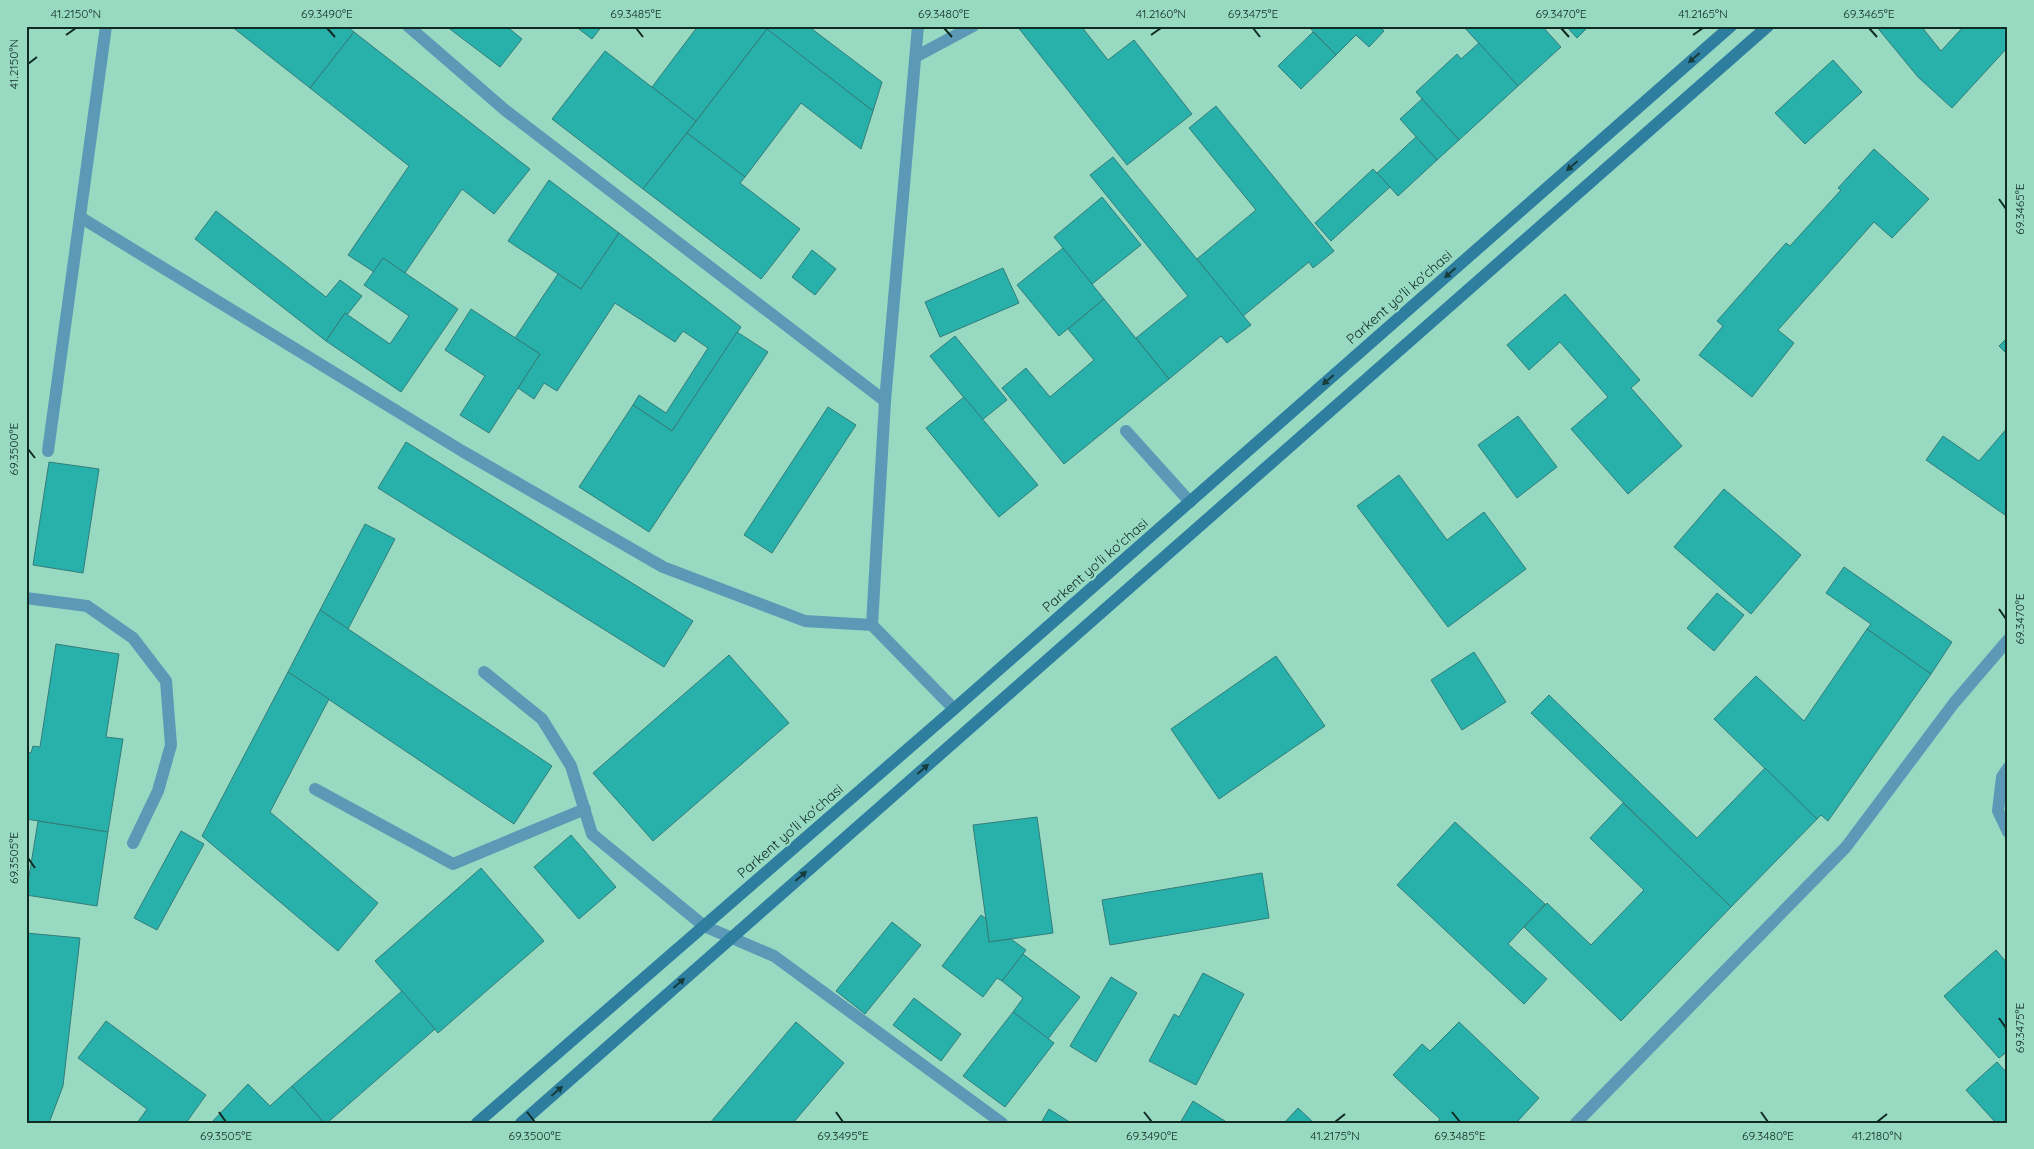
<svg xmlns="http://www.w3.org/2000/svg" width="2034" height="1149" viewBox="0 0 2034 1149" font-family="Quicksand,sans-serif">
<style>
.building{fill:#28b0aa;stroke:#337d79}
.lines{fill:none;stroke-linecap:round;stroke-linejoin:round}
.lane{stroke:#5c99b6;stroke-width:12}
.street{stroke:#5c99b6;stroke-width:12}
.secondary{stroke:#2e7ea0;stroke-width:12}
.oneway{fill:#163c3b}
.ticks{fill:none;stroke:#102b22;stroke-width:2}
.labels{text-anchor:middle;stroke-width:5;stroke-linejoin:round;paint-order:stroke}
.street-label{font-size:14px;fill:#102b22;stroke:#98d9c2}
.neatline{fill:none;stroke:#102b22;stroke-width:2}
.ticks-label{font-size:12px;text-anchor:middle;fill:#102b22}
</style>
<rect width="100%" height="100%" fill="#98d9c2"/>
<g class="building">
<path d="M 231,26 L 347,26 L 354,32 L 310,88 Z"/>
<path d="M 446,26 L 506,26 L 522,39 L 500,67 Z"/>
<path d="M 575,26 L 602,26 L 592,39 Z"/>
<path d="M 698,26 L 763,26 L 767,29 L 696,121 L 652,87 Z"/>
<path d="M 763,26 L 814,26 L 812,29 L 882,82 L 873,111 Z"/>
<path d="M 1017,26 L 1081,26 L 1108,60 L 1134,40 L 1192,114 L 1127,165 Z"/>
<path d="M 1308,26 L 1379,26 L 1384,31 L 1369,47 L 1356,35 L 1336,55 Z"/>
<path d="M 1463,26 L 1542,26 L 1561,47 L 1518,86 Z"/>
<path d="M 1566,26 L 1589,26 L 1577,38 Z"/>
<path d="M 1876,26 L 1921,26 L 1941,51 L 1964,26 L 2008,26 L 2008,47 L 1952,108 L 1918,77 Z"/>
<path d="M 767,29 L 873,111 L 861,149 L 801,103 L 745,177 L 687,133 Z"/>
<path d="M 354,32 L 530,169 L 494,214 L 462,189 L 405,273 L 383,258 L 374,272 L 348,255 L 409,166 L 310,88 Z"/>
<path d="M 1313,32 L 1336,55 L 1301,89 L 1278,66 Z"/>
<path d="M 1479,43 L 1518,86 L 1459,140 L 1416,92 L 1457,54 L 1461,59 Z"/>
<path d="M 605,51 L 696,121 L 643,189 L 552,119 Z"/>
<path d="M 1833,60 L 1862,92 L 1805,144 L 1775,113 Z"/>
<path d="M 1422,99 L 1459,140 L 1437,160 L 1400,119 Z"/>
<path d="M 1216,106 L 1334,251 L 1313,268 L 1309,262 L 1243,316 L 1197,259 L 1256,210 L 1189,128 Z"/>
<path d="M 687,133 L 745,177 L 740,183 L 800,229 L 761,279 L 643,189 Z"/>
<path d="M 1416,137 L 1437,160 L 1398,196 L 1377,173 Z"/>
<path d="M 1874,149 L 1929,199 L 1892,238 L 1874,222 L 1778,330 L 1794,343 L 1752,397 L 1699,355 L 1723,326 L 1717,321 L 1786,243 L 1790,246 L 1841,190 L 1838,188 Z"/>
<path d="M 1113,157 L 1251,325 L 1227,343 L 1221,336 L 1169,379 L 1136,338 L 1188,296 L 1090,175 Z"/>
<path d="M 1373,169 L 1390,187 L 1331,241 L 1315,223 Z"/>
<path d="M 549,180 L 619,233 L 581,289 L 508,241 Z"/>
<path d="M 1102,197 L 1141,245 L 1092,284 L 1054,237 Z"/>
<path d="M 216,211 L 326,297 L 340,280 L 362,296 L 347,315 L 345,313 L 326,341 L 195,239 Z"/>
<path d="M 619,233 L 741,327 L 672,431 L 633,405 L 639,395 L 666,413 L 708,348 L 683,331 L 675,342 L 615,303 L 557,391 L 544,383 L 534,399 L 518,388 L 540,354 L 515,338 L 558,274 L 581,289 Z"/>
<path d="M 1063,248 L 1104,299 L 1059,336 L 1017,285 Z"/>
<path d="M 812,250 L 836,269 L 815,295 L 792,277 Z"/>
<path d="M 383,258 L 458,309 L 401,392 L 326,341 L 345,313 L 390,344 L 409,316 L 364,285 Z"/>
<path d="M 1003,268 L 1019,303 L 940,337 L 925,302 Z"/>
<path d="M 1565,294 L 1640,380 L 1631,388 L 1682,446 L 1628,494 L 1571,429 L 1608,397 L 1560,342 L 1529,370 L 1507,345 Z"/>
<path d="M 1104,299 L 1169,379 L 1064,464 L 1002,388 L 1026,368 L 1050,397 L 1094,360 L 1068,329 Z"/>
<path d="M 471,309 L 540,354 L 489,433 L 460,415 L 485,376 L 445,350 Z"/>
<path d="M 737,332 L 768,352 L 649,532 L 579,487 L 633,405 L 672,431 Z"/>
<path d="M 955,336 L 1007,400 L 982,420 L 930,356 Z"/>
<path d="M 2008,337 L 2008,355 L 1999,346 Z"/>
<path d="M 964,397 L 1038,485 L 999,517 L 926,428 Z"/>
<path d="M 828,407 L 856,425 L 772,553 L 744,535 Z"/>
<path d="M 1518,416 L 1557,467 L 1517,498 L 1478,445 Z"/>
<path d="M 2008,427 L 2008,517 L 1926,460 L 1943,436 L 1979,461 Z"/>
<path d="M 406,442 L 693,621 L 664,667 L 378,488 Z"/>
<path d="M 49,462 L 99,469 L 83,573 L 33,565 Z"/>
<path d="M 1399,475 L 1447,540 L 1484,512 L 1526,569 L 1448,627 L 1357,506 Z"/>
<path d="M 1724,489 L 1801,555 L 1751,614 L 1674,547 Z"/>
<path d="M 365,524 L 395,539 L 348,629 L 320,610 Z"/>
<path d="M 1844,567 L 1952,642 L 1931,674 L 1867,629 L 1871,624 L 1826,593 Z"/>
<path d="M 1717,593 L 1744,615 L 1714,651 L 1687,628 Z"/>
<path d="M 320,610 L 552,766 L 514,824 L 288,672 Z"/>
<path d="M 1867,629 L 1931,674 L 1828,821 L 1821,815 L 1817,819 L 1714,719 L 1756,676 L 1804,721 Z"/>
<path d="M 56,644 L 119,654 L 106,737 L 123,739 L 108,832 L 26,819 L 26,752 L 31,753 L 33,746 L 40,747 Z"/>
<path d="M 1474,652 L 1506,702 L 1462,730 L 1431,680 Z"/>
<path d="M 729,655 L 789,723 L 653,841 L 593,773 Z"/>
<path d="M 1276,656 L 1325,726 L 1219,799 L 1171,729 Z"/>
<path d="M 288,672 L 329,699 L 270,812 L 378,903 L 338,951 L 202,836 Z"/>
<path d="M 1549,695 L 1697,838 L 1765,768 L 1817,819 L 1731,907 L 1531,713 Z"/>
<path d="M 1623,803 L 1731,907 L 1621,1021 L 1524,927 L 1547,903 L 1591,945 L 1644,890 L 1590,838 Z"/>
<path d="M 1037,817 L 1053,933 L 989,942 L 973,825 Z"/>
<path d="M 38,821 L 108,832 L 97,906 L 26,895 Z"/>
<path d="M 1455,822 L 1545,904 L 1508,944 L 1547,979 L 1524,1004 L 1397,885 Z"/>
<path d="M 181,831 L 204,844 L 157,930 L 134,918 Z"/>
<path d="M 571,835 L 616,887 L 579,919 L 534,867 Z"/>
<path d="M 481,868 L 544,941 L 438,1033 L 375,961 Z"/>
<path d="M 1262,873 L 1269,918 L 1110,945 L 1102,900 Z"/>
<path d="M 981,915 L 986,919 L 989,942 L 1011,939 L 1026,950 L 1002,981 L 997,978 L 983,997 L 942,966 Z"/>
<path d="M 892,922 L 921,945 L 865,1014 L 836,991 Z"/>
<path d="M 26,933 L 80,938 L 63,1086 L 49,1123 L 26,1123 Z"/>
<path d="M 1996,950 L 2008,964 L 2008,1051 L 1999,1058 L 1944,996 Z"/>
<path d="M 1023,954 L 1080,997 L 1048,1039 L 1013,1012 L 1023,998 L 1002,981 Z"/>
<path d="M 1203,973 L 1244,994 L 1196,1085 L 1149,1061 L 1174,1014 L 1179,1017 Z"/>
<path d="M 1111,977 L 1137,993 L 1096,1062 L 1070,1046 Z"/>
<path d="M 402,991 L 435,1029 L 327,1123 L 324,1123 L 292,1086 Z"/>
<path d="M 914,998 L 961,1034 L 941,1061 L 893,1025 Z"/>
<path d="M 1013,1012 L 1054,1043 L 1005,1107 L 963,1076 Z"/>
<path d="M 106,1021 L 206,1095 L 186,1123 L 137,1123 L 147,1109 L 78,1058 Z"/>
<path d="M 796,1022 L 844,1063 L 793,1123 L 710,1123 Z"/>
<path d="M 1459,1022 L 1539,1098 L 1516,1123 L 1437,1123 L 1440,1119 L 1393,1075 L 1422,1044 L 1430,1051 Z"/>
<path d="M 1997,1062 L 2008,1074 L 2008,1123 L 1996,1123 L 1966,1090 Z"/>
<path d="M 248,1084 L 270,1106 L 292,1086 L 324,1123 L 211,1123 Z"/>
<path d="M 1193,1101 L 1228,1123 L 1180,1123 Z"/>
<path d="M 1298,1108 L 1314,1123 L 1284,1123 Z"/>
<path d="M 1049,1109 L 1071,1123 L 1041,1123 Z"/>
</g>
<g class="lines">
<g class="lane">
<path d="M 1126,431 L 1190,502"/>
<path d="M 26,598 L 87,606 L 133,638 L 166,681 L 171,745 L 158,791 L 133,843"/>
<path d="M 484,672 L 542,719 L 571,766 L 592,834 L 704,926 L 774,956 L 1002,1123"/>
<path d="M 2008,768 L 2002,777 L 1998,811 L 2008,832"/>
<path d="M 315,789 L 453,864 L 585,809"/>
</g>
<g class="street">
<path d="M 408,26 L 505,110 L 885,401"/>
<path d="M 918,26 L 885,401 L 872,625 L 954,709"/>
<path d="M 917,56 L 973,26"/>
<path d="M 80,217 L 462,451 L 663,567 L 805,621 L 872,625"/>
<path d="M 48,451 L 106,26"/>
<path d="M 1576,1123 L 1846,847 L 1954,703 L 2008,640"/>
</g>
<g class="secondary">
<path d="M 477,1123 L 954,709 L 1731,26"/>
<path d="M 521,1123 L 1768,26"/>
</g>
</g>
<defs><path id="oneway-solid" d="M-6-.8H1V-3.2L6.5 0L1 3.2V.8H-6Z" transform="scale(1.25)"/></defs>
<g class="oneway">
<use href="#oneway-solid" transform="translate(1694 58) rotate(139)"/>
<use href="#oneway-solid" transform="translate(1572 166) rotate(139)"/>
<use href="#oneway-solid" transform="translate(1450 273) rotate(139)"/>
<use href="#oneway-solid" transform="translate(1328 380) rotate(139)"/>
<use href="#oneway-solid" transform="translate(923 769) rotate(-41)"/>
<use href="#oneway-solid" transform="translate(801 876) rotate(-41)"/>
<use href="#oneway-solid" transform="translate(679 983) rotate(-41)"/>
<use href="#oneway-solid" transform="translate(557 1091) rotate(-41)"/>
</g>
<path class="ticks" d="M 327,28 L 335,37M 636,28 L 643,37M 944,28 L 952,37M 1253,28 L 1260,37M 1561,28 L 1569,37M 1869,28 L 1877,37M 66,35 L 76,28M 1151,35 L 1161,28M 1693,35 L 1703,28M 28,64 L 37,57M 1999,199 L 2006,209M 28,449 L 35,458M 1999,609 L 2006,619M 28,858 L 35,868M 1999,1018 L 2006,1028M 219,1112 L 226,1122M 527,1112 L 535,1122M 836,1112 L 843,1122M 1144,1112 L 1152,1122M 1452,1112 L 1460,1122M 1761,1112 L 1768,1122M 1335,1122 L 1345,1114M 1877,1122 L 1887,1114"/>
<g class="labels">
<g class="street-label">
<text transform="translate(1399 297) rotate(-41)" y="5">Parkent yo'li ko'chasi</text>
<text transform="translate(1095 565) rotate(-41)" y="5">Parkent yo'li ko'chasi</text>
<text transform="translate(790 831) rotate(-41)" y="5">Parkent yo'li ko'chasi</text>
</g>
</g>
<rect width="2034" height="1149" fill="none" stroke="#98d9c2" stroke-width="55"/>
<rect x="28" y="28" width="1978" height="1094" class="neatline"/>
<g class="ticks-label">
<text x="76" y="18">41.2150°N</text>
<text x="327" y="18">69.3490°E</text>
<text x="636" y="18">69.3485°E</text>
<text x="944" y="18">69.3480°E</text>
<text x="1161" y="18">41.2160°N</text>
<text x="1253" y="18">69.3475°E</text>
<text x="1561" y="18">69.3470°E</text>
<text x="1703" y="18">41.2165°N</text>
<text x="1869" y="18">69.3465°E</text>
<text transform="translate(14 64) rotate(-90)" y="4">41.2150°N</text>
<text transform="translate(2020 209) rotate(-90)" y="4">69.3465°E</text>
<text transform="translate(14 449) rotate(-90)" y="4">69.3500°E</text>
<text transform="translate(2020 619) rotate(-90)" y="4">69.3470°E</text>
<text transform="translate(14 858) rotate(-90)" y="4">69.3505°E</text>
<text transform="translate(2020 1028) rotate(-90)" y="4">69.3475°E</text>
<text x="226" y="1140">69.3505°E</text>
<text x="535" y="1140">69.3500°E</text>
<text x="843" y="1140">69.3495°E</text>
<text x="1152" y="1140">69.3490°E</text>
<text x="1335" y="1140">41.2175°N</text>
<text x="1460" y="1140">69.3485°E</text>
<text x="1768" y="1140">69.3480°E</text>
<text x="1877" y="1140">41.2180°N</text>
</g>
</svg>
